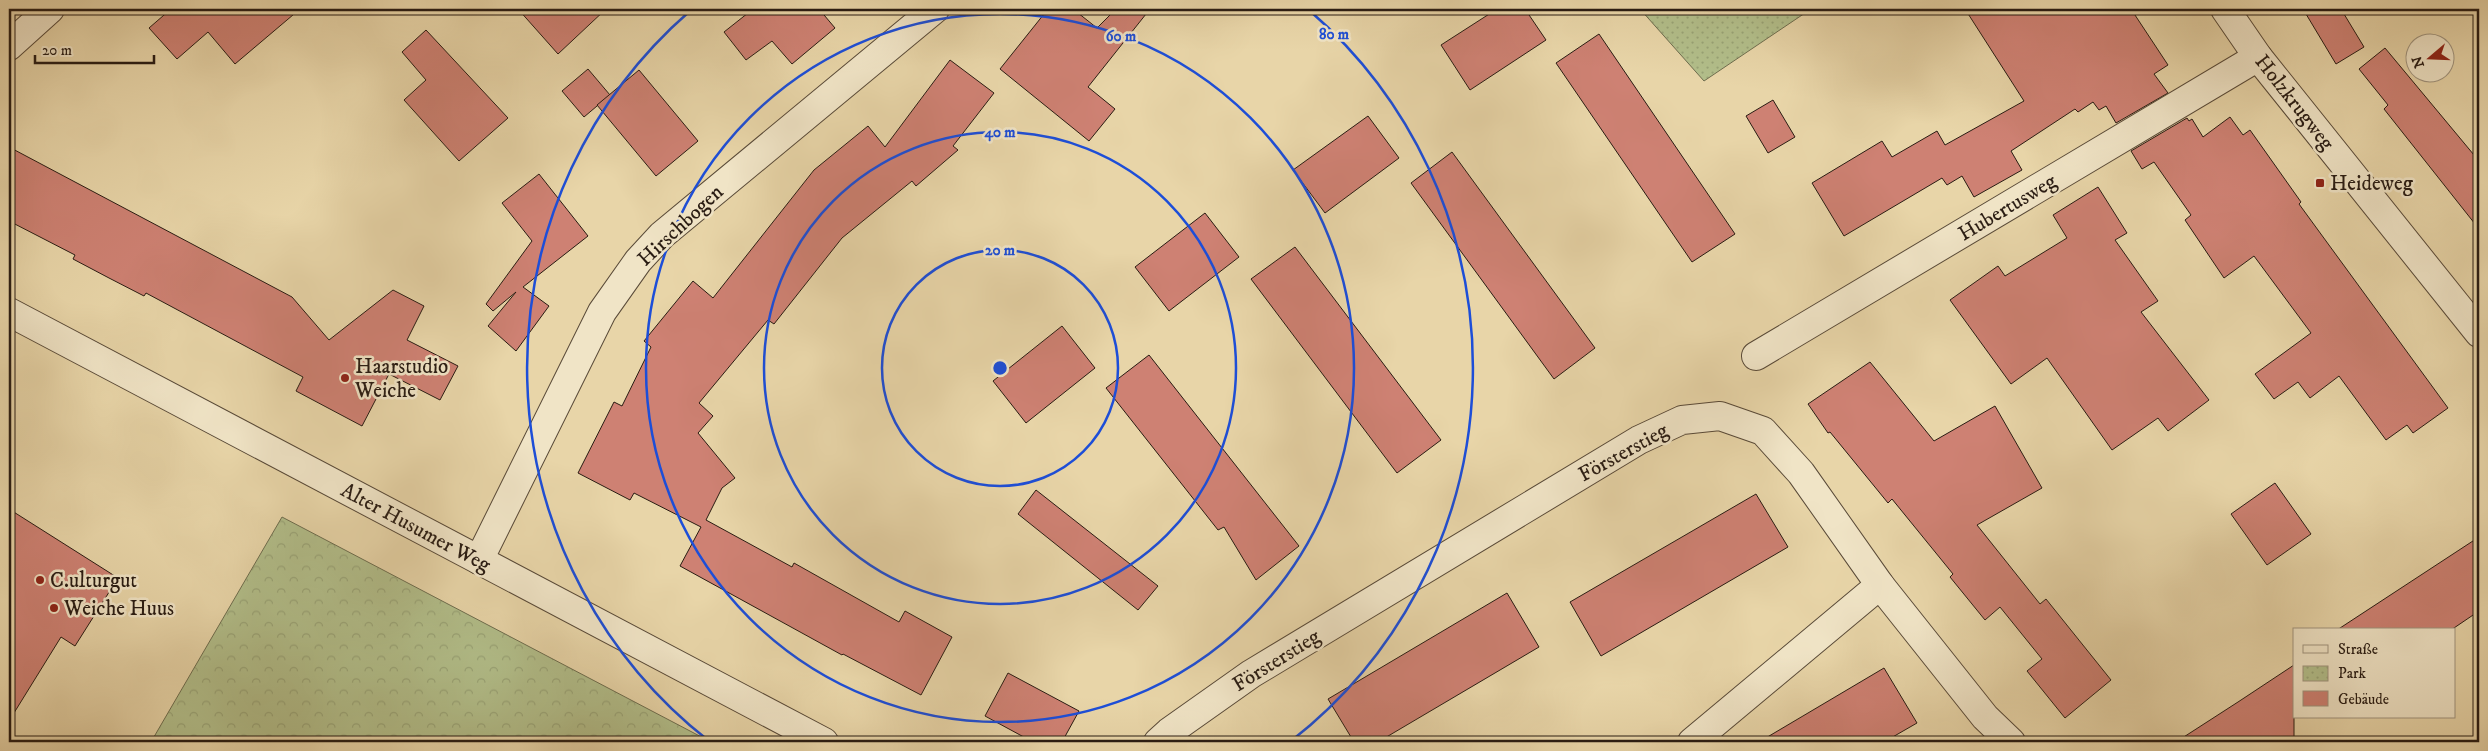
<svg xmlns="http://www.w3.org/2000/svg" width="2488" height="751" viewBox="0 0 2488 751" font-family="'IM FELL DW Pica',serif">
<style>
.forest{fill:url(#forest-crowns);stroke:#6e6d4e}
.park{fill:url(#park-dots);stroke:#6e6d4e}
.building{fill:#ce8173;stroke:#291c13}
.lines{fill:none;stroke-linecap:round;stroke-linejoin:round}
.minor-casing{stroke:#594a38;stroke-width:30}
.minor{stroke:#f0e4c6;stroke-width:28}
.ring{fill:none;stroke:#1d4ed8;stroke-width:2.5}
.poi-dot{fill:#8f2418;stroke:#f0e4c6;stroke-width:2}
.labels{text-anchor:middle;stroke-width:5;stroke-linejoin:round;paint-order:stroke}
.street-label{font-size:21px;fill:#291c13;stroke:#f0e4c6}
.poi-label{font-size:21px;fill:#291c13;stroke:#f0e4c6;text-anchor:start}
.centre{fill:#1d4ed8;stroke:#f0e4c6;stroke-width:2.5}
.ring-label{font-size:15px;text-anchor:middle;font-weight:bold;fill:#1d4ed8;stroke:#f0e4c6;stroke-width:5;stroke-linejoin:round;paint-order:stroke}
</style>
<defs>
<pattern id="forest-crowns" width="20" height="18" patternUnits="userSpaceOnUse" patternTransform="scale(1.25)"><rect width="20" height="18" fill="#b2be8a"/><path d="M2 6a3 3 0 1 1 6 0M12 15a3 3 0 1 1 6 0" fill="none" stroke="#99a376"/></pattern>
<pattern id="park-dots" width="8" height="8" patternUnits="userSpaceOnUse" patternTransform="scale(1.25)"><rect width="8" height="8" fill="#b2be8a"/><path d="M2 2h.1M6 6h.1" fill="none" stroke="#99a376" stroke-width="1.8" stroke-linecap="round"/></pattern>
</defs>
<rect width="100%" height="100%" fill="#e8d5a8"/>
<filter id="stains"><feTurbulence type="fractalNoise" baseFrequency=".004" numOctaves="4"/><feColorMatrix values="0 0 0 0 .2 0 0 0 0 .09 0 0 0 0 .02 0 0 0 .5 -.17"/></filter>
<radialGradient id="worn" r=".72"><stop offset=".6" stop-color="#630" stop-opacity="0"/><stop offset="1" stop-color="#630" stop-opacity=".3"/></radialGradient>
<path class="forest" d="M 282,517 L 711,742 L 151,742 Z"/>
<path class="park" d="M 1640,9 L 1811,9 L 1704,81 Z"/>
<g class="building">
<path d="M 171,9 L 300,9 L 235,64 L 208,32 L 177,59 L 149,28 Z"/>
<path d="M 518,9 L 606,9 L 558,54 Z"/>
<path d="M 745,9 L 819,9 L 835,28 L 792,64 L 772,41 L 746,60 L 724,32 L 748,13 Z"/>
<path d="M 1048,9 L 1073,9 L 1097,28 L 1116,9 L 1150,9 L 1088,87 L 1115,109 L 1089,141 L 1000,69 Z"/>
<path d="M 1497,9 L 1525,9 L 1546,40 L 1470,90 L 1441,45 Z"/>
<path d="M 1965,9 L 2131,9 L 2168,65 L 2154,74 L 2168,93 L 2116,123 L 2106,106 L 2099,110 L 2093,102 L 2078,112 L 2075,109 L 2011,151 L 2022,170 L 1974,197 L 1962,176 L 1947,185 L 1942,178 L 1844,236 L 1812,183 L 1882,141 L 1892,157 L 1937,131 L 1945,145 L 2024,101 Z"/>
<path d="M 2303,9 L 2341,9 L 2364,47 L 2336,64 Z"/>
<path d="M 426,30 L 508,118 L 459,161 L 404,100 L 426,80 L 402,52 Z"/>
<path d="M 1599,34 L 1735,234 L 1692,262 L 1556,63 Z"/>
<path d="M 2385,48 L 2479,161 L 2479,229 L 2384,109 L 2388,105 L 2359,69 Z"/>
<path d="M 950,60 L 994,93 L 953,146 L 958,150 L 916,186 L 912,181 L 842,238 L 774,324 L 768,320 L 699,403 L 713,416 L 698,433 L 735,478 L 722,488 L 706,520 L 792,567 L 794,563 L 899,622 L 905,611 L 952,637 L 921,695 L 843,654 L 842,655 L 680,566 L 701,527 L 634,493 L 630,500 L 578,473 L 614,402 L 622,406 L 651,347 L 644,341 L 693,281 L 713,298 L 814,170 L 868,126 L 885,147 Z"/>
<path d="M 588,69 L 610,95 L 584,117 L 562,91 Z"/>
<path d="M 639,70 L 698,141 L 656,176 L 597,105 Z"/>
<path d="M 1773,100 L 1795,137 L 1768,153 L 1746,116 Z"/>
<path d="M 1368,116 L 1399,158 L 1325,213 L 1293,170 Z"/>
<path d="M 2230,117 L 2243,135 L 2250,130 L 2301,202 L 2299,204 L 2448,408 L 2413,433 L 2407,425 L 2386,440 L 2339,376 L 2310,398 L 2298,382 L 2274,399 L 2255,374 L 2311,333 L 2254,256 L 2224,278 L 2185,220 L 2191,215 L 2154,162 L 2142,169 L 2131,151 L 2187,118 L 2189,121 L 2192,119 L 2203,137 Z"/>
<path d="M 9,147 L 292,297 L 329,340 L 393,290 L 424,306 L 407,340 L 458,366 L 440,400 L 389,374 L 362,426 L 296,391 L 303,377 L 146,293 L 144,296 L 109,278 L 73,259 L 75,255 L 9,221 Z"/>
<path d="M 1452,152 L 1595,348 L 1554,379 L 1411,183 Z"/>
<path d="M 539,174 L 588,236 L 523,287 L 549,306 L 516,351 L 488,326 L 516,292 L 493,311 L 486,304 L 532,241 L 502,203 Z"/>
<path d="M 2098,187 L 2127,233 L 2115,240 L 2158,301 L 2141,312 L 2209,400 L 2168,431 L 2158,418 L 2112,450 L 2047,358 L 2011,384 L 1950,300 L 1998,266 L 2005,276 L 2067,238 L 2053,215 Z"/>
<path d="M 1205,213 L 1239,257 L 1169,311 L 1135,267 Z"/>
<path d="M 1295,247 L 1441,440 L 1397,473 L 1251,279 Z"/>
<path d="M 1062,326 L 1095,368 L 1026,423 L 993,381 Z"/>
<path d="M 1149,355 L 1299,546 L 1256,580 L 1224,527 L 1218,530 L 1106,388 Z"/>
<path d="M 1870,362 L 1934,441 L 1995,406 L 2042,488 L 1977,525 L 2040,604 L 2046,599 L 2111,680 L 2065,718 L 2027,671 L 2042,659 L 2000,607 L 1985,620 L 1950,577 L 1953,574 L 1892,499 L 1888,503 L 1830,432 L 1828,433 L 1808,404 Z"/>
<path d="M 2275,483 L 2311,534 L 2267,565 L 2231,514 Z"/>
<path d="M 1036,490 L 1158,586 L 1138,610 L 1018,514 Z"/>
<path d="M 1756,494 L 1788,547 L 1601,656 L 1570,602 Z"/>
<path d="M 9,509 L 118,578 L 75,646 L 61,637 L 9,721 Z"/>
<path d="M 2479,537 L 2479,611 L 2451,630 L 2337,630 Z"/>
<path d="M 1507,593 L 1539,647 L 1378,742 L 1354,742 L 1328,699 Z"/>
<path d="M 2294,665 L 2294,742 L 2176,742 L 2238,702 Z"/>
<path d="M 1884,668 L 1917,723 L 1884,742 L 1759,742 Z"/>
<path d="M 1008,673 L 1079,711 L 1062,742 L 1033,742 L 985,716 Z"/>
</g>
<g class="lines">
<defs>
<g id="minor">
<path d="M 2225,9 L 2258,57 L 2479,333"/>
<path d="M 9,46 L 50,9"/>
<path d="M 9,312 L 824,742"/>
<path d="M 1756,356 L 2258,57"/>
<path d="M 479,560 L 602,312 L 638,261 L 662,235 L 935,9"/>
<path d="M 1158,742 L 1169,732 L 1251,674 L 1639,440 L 1682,420 L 1720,416 L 1763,431 L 1801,473 L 1880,585 L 1985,717 L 2011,742"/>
<path d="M 1692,742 L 1880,585"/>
</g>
</defs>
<use href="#minor" class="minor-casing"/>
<use href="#minor" class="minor"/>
</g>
<g class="ring">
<circle cx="1000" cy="368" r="118"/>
<circle cx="1000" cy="368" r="236"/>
<circle cx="1000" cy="368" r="354"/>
<path d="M709 741A473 473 0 0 1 690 11M1310 11A473 473 0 0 1 1291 741"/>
</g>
<g class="poi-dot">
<rect x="2315" y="178" width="10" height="10" rx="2.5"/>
<circle cx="345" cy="378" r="5"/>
<circle cx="40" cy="580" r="5"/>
<circle cx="54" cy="608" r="5"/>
</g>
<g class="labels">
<g class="street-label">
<text transform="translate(2295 102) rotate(52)" y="7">Holzkrugweg</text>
<text transform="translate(2007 207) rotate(-31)" y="7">Hubertusweg</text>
<text transform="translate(680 225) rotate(-43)" y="7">Hirschbogen</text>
<text transform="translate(1623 452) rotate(-29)" y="7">Försterstieg</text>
<text transform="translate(416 527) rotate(28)" y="7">Alter Husumer Weg</text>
<text transform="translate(1276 660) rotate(-32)" y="7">Försterstieg</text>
</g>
<g class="poi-label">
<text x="2330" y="190">Heideweg</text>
<text x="355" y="373">Haarstudio<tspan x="355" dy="24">Weiche</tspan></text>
<text x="50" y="587">C.ulturgut</text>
<text x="64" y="615">Weiche Huus</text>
</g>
</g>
<circle cx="1000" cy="368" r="8" class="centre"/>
<g class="ring-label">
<text x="1334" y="39">80 m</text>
<text x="1121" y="41">60 m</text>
<text x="1000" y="137">40 m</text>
<text x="1000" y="255">20 m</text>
</g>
<rect width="2488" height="751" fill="none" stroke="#e8d5a8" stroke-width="30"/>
<rect x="10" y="10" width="2468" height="731" fill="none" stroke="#291c13" stroke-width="2.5"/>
<rect x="15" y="15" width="2458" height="721" fill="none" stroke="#291c13"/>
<rect x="2293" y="628" width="162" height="90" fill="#f0e4c6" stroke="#a0947e"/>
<rect x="2303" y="645" width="25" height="8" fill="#f0e4c6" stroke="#a0947e"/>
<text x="2338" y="654" font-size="15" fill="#291c13">Straße</text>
<rect x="2303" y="666" width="25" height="15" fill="url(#park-dots)" stroke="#a0947e"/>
<text x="2338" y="678" font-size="15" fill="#291c13">Park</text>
<rect x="2303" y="691" width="25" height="15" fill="#ce8173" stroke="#a0947e"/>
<text x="2338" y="704" font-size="15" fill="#291c13">Gebäude</text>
<g transform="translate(2430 58) rotate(251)"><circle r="24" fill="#f0e4c6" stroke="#a0947e"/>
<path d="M0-4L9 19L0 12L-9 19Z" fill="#8f2418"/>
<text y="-8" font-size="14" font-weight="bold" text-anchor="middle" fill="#291c13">N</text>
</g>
<path d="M35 55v8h119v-8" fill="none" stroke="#291c13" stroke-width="2.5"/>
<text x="42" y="55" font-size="15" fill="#291c13" stroke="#f0e4c6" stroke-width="4" paint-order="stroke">20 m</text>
<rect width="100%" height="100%" filter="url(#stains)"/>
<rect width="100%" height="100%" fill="url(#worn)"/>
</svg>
